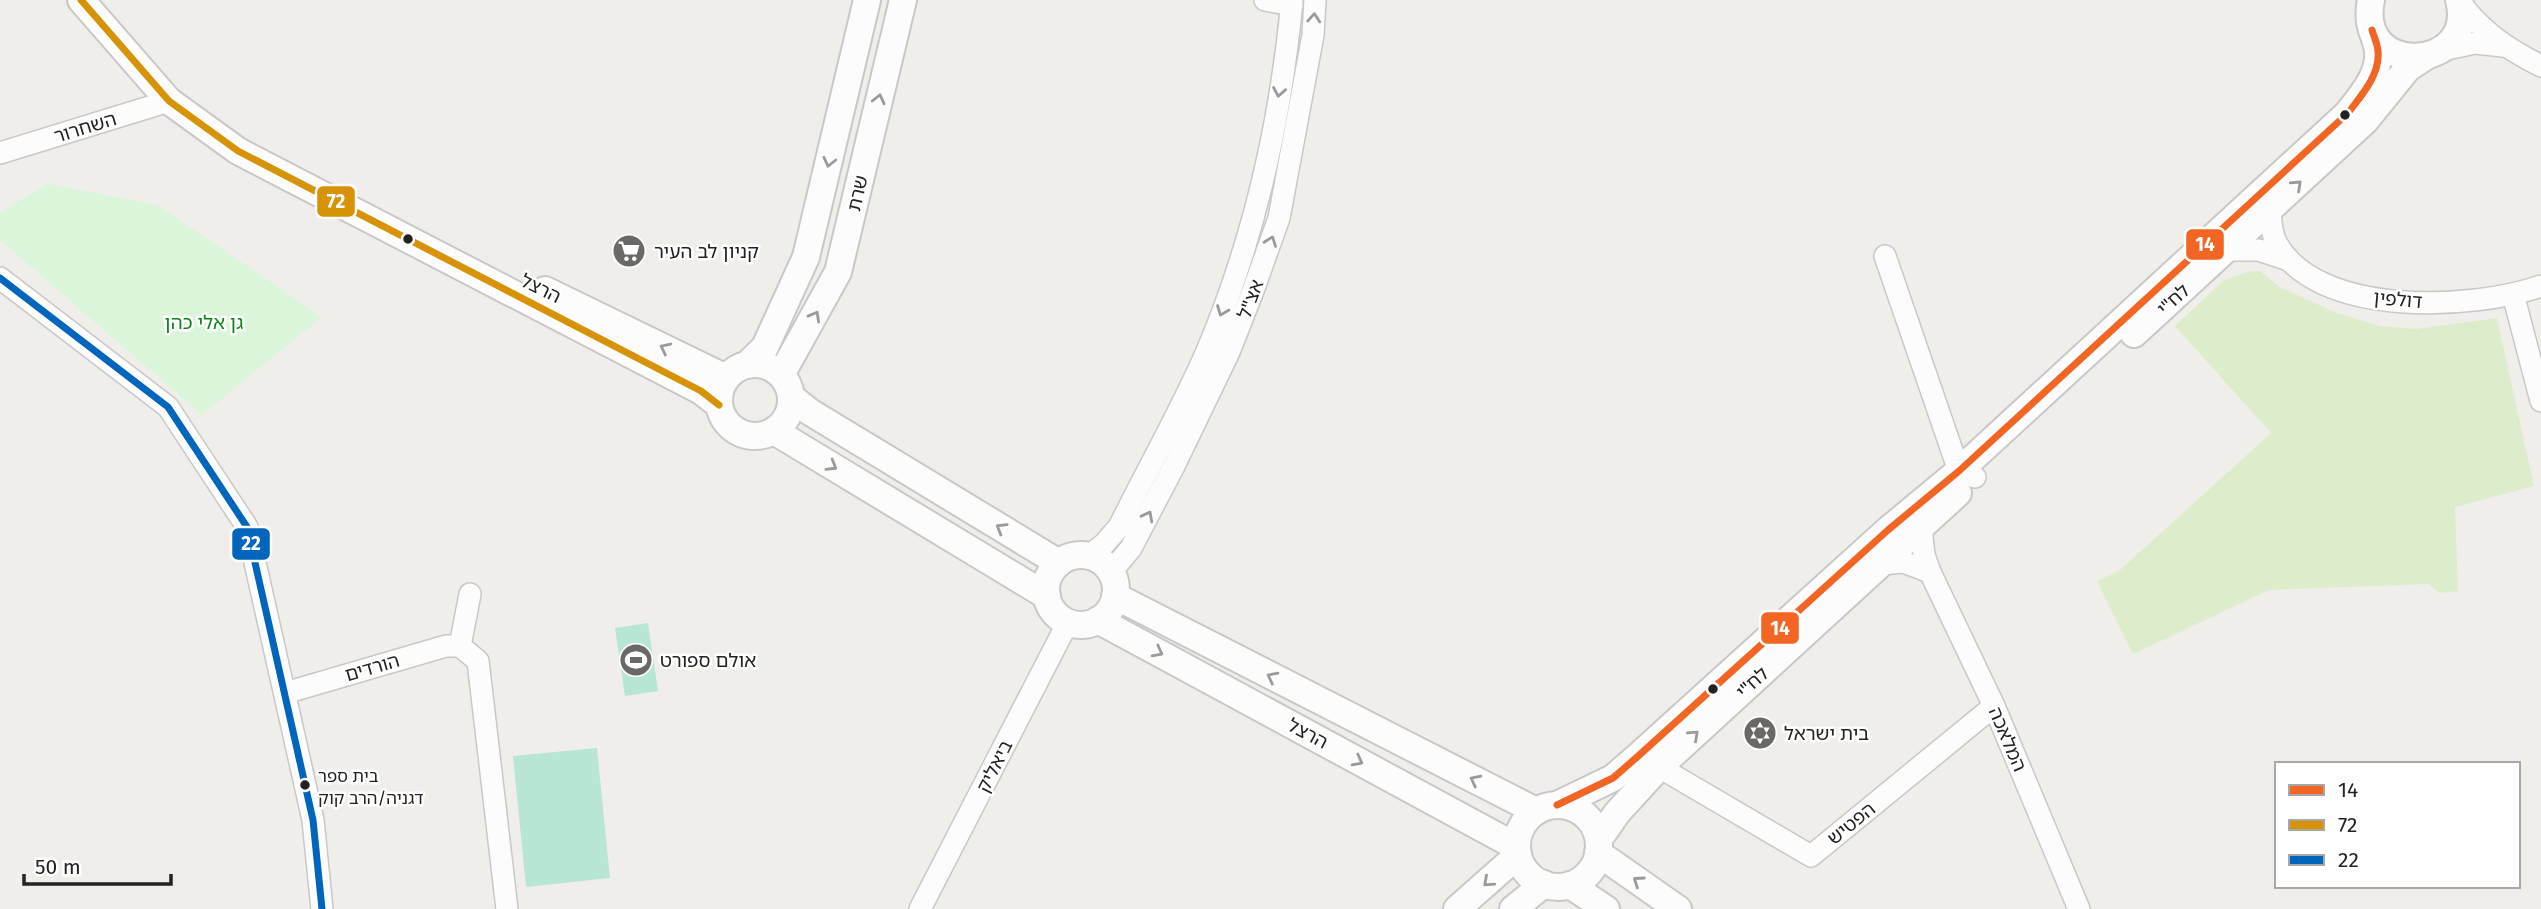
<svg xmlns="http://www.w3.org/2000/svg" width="2541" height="909" viewBox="0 0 2541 909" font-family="'Fira Sans','Noto Sans Hebrew',sans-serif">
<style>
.grass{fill:#ddeccb}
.park{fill:#daf5da}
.pitch{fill:#b7e6d2}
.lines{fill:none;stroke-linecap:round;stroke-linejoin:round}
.minor-casing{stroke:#c9c8c7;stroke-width:24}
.tertiary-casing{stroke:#c9c8c7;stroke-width:30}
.minor{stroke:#fdfcfc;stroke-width:21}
.tertiary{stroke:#fdfcfc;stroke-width:26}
.bus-1-casing{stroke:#fff;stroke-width:12}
.bus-2-casing{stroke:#fff;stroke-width:12}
.bus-3-casing{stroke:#fff;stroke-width:12}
.bus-1{stroke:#f26522;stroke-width:7}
.bus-2{stroke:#d79205;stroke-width:7}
.bus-3{stroke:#0065bd;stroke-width:7}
.oneway{stroke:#9a9a9a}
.bus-dot{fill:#222;stroke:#fff;stroke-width:2.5}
.labels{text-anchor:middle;stroke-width:5;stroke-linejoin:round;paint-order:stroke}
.bus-label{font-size:17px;fill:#222;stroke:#fff;text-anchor:start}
.street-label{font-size:19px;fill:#222;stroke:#fff}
.poi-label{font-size:19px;fill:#222;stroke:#fff;text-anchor:start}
.park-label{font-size:19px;fill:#0c8416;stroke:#fff}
.line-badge{stroke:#fff;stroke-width:2.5}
.badge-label{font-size:19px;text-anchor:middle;font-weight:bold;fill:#fff}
</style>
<rect width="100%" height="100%" fill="#f0eeeb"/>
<path class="grass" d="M 2251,271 L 2260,271 L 2280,287 L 2334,312 L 2380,326 L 2417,329 L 2497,318 L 2534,486 L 2455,507 L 2458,591 L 2439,593 L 2428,584 L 2269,590 L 2133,654 L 2097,581 L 2119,571 L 2271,433 L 2175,326 L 2224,280 Z"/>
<path class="park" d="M 48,184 L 158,205 L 322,317 L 202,415 L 0,240 L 0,212 Z"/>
<g class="pitch">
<path d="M 648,623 L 658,691 L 625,696 L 615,628 Z"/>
<path d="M 597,748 L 610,878 L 526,887 L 513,756 Z"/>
</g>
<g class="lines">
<defs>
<g id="minor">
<path d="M 1265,0 L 1292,5"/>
<path d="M 2460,3 C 2485,34 2506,48 2541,66"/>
<path d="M 2442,50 L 2475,43 L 2503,46"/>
<path d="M 0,153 L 169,101"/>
<path d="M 2270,210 C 2271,221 2271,232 2276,242 C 2316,318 2473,310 2541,286"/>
<path d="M 2227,250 L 2259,250 L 2289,260"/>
<path d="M 1885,256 L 1959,471 L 1975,477"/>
<path d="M 0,278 L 168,407 L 247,527 L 313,820 L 322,909"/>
<path d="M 2513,294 L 2541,401"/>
<path d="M 1912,522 L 1921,527 L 1924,555 L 1930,572 L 1994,706 L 2079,909"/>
<path d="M 1089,556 L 1104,544 L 1119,527 C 1148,468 1181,411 1207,351 C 1254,240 1281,119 1292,0"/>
<path d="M 1881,564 L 1903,562 L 1930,572"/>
<path d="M 1111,572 L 1131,548 L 1174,466 L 1229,352 L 1253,291 L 1279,218 L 1313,35 L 1315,0"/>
<path d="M 470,594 L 460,646 L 478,661 L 507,909"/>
<path d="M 285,693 L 446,646 L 460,646"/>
<path d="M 1659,767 L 1811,856 L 1994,706"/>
<path d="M 920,909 L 1068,622"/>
</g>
<g id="tertiary">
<path d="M 81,0 L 169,101 L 238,151 L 701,391 L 719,405"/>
<path d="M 2371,0 C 2355,79 2478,72 2459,0"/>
<path d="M 545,290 L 726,378"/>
<path d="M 2134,334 L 2365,121 L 2408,68 L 2425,57"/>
<circle cx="755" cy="400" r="36"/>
<path d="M 747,365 L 765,347 L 806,257 L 867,0"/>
<path d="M 781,375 L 838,272 L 903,0"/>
<path d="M 791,397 L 810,412 L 1059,563"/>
<path d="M 774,431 L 1047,596"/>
<circle cx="1081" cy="590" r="35"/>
<path d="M 1115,596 L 1536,811"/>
<path d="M 1098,620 L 1517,847"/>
<path d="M 1557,805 L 1613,778 L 1636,758 L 1888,530 L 1959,471 L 2348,113 C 2361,96 2380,75 2378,52 C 2378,45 2374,37 2372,30"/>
<circle cx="1558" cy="846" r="41"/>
<path d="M 1599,839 L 1617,813 L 1659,767 L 1958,493"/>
<path d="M 1598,853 L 1678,909"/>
<path d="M 1570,885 L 1606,909"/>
<path d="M 1457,909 L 1518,855"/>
<path d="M 1513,909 L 1544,884"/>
</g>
</defs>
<use href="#minor" class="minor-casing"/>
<use href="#tertiary" class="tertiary-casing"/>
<use href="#minor" class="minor"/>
<use href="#tertiary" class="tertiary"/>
<defs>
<path id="bus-1" d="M 1557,805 L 1613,778 L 1636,758 L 1888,530 L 1959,471 L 2348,113 C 2361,96 2380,75 2378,52 C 2378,45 2374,37 2372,30"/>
<path id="bus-2" d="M 81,0 L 169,101 L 238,151 L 701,391 L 719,405"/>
<path id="bus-3" d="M 0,278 L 168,407 L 247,527 L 313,820 L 322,909"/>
</defs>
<use href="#bus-1" class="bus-1-casing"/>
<use href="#bus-2" class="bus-2-casing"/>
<use href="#bus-3" class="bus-3-casing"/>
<use href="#bus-1" class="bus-1"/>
<use href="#bus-2" class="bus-2"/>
<use href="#bus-3" class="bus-3"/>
</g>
<defs><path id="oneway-chevron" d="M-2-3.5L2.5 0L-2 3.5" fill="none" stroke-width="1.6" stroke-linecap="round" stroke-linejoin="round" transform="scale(1.75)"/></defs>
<g class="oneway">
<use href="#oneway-chevron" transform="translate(1314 18) rotate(-86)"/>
<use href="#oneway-chevron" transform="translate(1279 92) rotate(100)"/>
<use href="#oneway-chevron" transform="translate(879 99) rotate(-77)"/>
<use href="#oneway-chevron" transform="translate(829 162) rotate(103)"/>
<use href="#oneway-chevron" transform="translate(2297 185) rotate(-43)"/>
<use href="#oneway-chevron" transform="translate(1271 241) rotate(-70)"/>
<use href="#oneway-chevron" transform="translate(1222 311) rotate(111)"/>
<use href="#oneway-chevron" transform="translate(815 316) rotate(-61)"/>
<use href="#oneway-chevron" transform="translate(665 348) rotate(-154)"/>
<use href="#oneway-chevron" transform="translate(832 466) rotate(31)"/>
<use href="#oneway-chevron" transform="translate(1148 516) rotate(-62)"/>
<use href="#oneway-chevron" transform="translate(1001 528) rotate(-149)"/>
<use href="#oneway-chevron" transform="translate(1158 652) rotate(28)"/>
<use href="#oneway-chevron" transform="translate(1272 677) rotate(-153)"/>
<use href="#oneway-chevron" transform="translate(1694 735) rotate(-42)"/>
<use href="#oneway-chevron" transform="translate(1358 761) rotate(28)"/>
<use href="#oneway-chevron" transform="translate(1475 780) rotate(-153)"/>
<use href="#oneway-chevron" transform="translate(1638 881) rotate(-145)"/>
<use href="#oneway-chevron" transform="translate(1488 882) rotate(138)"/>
</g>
<defs>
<symbol id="supermarket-disc" viewBox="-11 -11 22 22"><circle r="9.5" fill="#6a6968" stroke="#fff"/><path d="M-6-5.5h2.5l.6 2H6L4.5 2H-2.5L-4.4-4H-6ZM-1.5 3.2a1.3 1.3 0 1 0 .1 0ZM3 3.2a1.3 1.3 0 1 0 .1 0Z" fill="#fff"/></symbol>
<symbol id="stadium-disc" viewBox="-11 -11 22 22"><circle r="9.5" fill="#6a6968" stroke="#fff"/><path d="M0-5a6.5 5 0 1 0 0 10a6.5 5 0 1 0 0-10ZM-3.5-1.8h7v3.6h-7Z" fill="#fff"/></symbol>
<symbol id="synagogue-disc" viewBox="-11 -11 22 22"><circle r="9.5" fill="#6a6968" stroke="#fff"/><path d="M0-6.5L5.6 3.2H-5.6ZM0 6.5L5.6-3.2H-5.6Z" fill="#fff"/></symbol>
</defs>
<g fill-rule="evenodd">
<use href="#supermarket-disc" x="610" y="232" width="38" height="38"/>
<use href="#stadium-disc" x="617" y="641" width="38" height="38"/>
<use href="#synagogue-disc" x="1741" y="714" width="38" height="38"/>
</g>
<g class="bus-dot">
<circle cx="2345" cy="115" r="6"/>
<circle cx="408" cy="239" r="6"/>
<circle cx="1713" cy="689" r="6"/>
<circle cx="305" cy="785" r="6"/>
</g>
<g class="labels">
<g class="bus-label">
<text x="318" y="782">בית ספר<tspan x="318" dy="22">דגניה/הרב קוק</tspan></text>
</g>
<g class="street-label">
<text transform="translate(85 127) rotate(-17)" y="7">השחרור</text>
<text transform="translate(857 193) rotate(-77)" y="7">שרת</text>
<text transform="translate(541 288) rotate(26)" y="7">הרצל</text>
<text transform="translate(1250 299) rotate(-69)" y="7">אצ"ל</text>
<text transform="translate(2173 299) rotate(-42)" y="7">לח"י</text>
<text transform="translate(2398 299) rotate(5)" y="7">דולפין</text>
<text transform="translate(372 667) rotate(-16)" y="7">הורדים</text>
<text transform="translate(1752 682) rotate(-42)" y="7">לח"י</text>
<text transform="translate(1308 733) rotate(28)" y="7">הרצל</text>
<text transform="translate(2008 739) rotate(67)" y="7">המלאכה</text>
<text transform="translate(994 766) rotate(-63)" y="7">ביאליק</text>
<text transform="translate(1851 823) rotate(-39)" y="7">הפטיש</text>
</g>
<g class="poi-label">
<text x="654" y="258">קניון לב העיר</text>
<text x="660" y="667">אולם ספורט</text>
<text x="1784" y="740">בית ישראל</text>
</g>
<g class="park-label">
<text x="204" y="329">גן אלי כהן</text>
</g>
</g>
<g class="line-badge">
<rect x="316" y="185" width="40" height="33" rx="7" fill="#d79205"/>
<rect x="2185" y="228" width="40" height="33" rx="7" fill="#f26522"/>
<rect x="231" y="527" width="40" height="34" rx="7" fill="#0065bd"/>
<rect x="1760" y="611" width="40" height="34" rx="7" fill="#f26522"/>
</g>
<g class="badge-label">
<text x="336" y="208">72</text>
<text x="2205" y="251">14</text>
<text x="251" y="550">22</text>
<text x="1780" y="635">14</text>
</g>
<rect x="2275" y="762" width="245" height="126" fill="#ffffff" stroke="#a7a7a7" stroke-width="2"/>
<rect x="2289" y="785" width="35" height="10" fill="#f26522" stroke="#a7a7a7" stroke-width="2"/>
<text x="2338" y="797" font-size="21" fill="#222222">14</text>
<rect x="2289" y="820" width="35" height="10" fill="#d79205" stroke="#a7a7a7" stroke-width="2"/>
<text x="2338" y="832" font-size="21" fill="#222222">72</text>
<rect x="2289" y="855" width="35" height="10" fill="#0065bd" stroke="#a7a7a7" stroke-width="2"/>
<text x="2338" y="867" font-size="21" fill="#222222">22</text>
<path d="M24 874v10h147v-10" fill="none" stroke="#222222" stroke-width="3.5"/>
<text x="35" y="874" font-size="21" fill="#222222" stroke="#ffffff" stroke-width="5" paint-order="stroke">50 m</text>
</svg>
